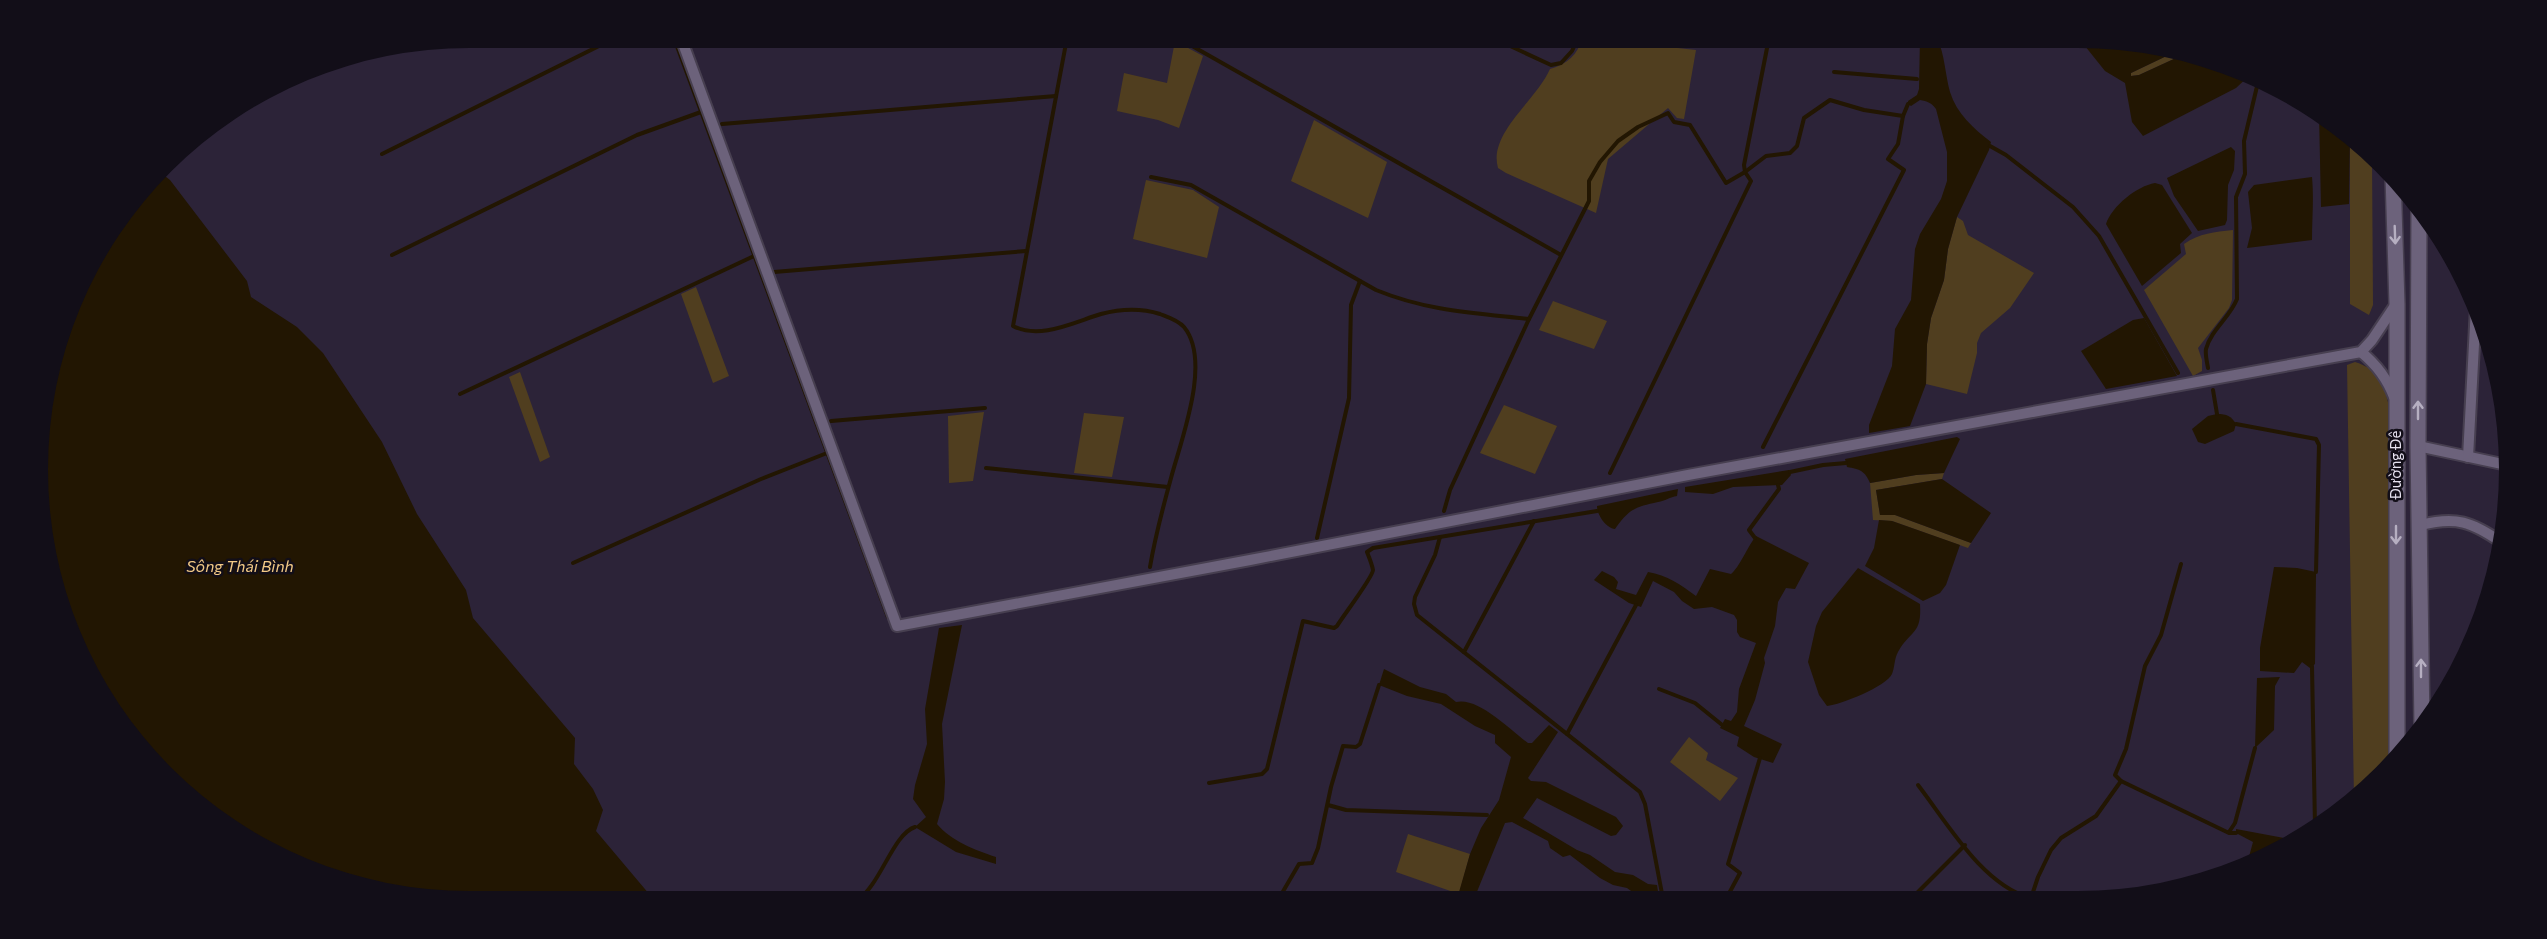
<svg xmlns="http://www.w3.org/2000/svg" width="2547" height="939" viewBox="0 0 2547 939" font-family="Commissioner,sans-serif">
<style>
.green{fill:#503e1f}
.water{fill:#221602}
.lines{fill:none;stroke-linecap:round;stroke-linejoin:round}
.stream{stroke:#221602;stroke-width:4}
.street-casing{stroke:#473f50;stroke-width:14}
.secondary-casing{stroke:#473f50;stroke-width:18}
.street{stroke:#6c627b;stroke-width:10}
.secondary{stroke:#6c627b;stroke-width:15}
.oneway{stroke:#b6afc1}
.labels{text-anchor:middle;stroke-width:5;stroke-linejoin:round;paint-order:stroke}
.street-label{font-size:15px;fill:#e7e2f0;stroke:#120e18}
.water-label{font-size:16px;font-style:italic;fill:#f2c986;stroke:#120e18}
</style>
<rect width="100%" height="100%" fill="#2c2338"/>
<g class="green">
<path d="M 1582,38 L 1624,38 L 1641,44 L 1696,50 L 1684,119 L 1677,118 L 1668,108 L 1608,159 L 1596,213 L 1506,173 L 1498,168 C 1488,133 1536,101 1550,69 C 1567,64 1578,55 1582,38 Z"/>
<path d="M 1175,41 L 1203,56 L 1179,128 L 1158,120 L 1117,111 L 1124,73 L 1167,83 Z"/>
<path d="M 2177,51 L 2189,52 L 2139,75 L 2131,76 L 2131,73 Z"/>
<path d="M 1314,120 L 1387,162 L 1368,218 L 1291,181 Z"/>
<path d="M 2350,135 L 2372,156 L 2373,305 L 2369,315 L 2350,304 Z"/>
<path d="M 1146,180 L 1193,190 L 1219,207 L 1207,258 L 1133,239 Z"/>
<path d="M 1957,217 L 1963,221 L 1968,235 L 2034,273 L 2010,308 L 1981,333 L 1977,343 L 1977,353 L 1967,394 L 1926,384 L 1927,344 L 1931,318 L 1944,280 L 1948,249 Z"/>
<path d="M 2233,230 L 2232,300 L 2229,308 L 2198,348 L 2202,360 L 2202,371 L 2193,376 L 2144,290 L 2186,254 L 2184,244 C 2200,233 2214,232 2233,230 Z"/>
<path d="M 696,287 L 729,376 L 713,383 L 681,294 Z"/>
<path d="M 1553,301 L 1607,321 L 1594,349 L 1539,330 Z"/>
<path d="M 2355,362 C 2381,370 2384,386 2390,410 L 2392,760 L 2363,794 L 2354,800 L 2347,365 Z"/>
<path d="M 520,372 L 550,457 L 540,462 L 509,377 Z"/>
<path d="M 1504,405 L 1557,426 L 1535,474 L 1480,453 Z"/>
<path d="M 984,412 L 973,481 L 949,483 L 948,416 Z"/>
<path d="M 1084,413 L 1124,417 L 1112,477 L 1074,473 Z"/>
<path d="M 1944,473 L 1942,479 L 1876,490 L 1880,515 L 1895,515 L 1971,543 L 1968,548 L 1892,521 L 1873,520 L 1870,483 L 1916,475 Z"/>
<path d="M 1689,737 L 1708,753 L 1706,760 L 1738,778 L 1720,801 L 1670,762 Z"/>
<path d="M 1408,834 L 1470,854 L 1459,894 L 1396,872 Z"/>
</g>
<g class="water">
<path d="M 1920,38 L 1937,38 C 1945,55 1945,74 1950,92 C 1957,114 1973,128 1991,142 L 1989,150 L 1957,217 L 1948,249 L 1944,280 L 1931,318 L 1927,344 L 1926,384 L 1910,426 L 1869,433 L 1869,425 L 1892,366 L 1895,329 L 1911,300 L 1915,249 L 1920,234 L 1941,199 L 1947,181 L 1947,152 L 1936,109 C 1932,103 1927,101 1920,100 L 1911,106 L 1908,104 L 1908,101 L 1917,95 L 1919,89 Z"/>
<path d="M 2083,38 L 2177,51 L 2131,73 L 2131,76 L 2139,75 L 2189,52 L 2250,75 L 2236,88 L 2143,136 L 2132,122 L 2125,83 L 2105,71 L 2081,41 Z"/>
<path d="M 2319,113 L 2350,135 L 2349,204 L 2321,207 Z"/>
<path d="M 2231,147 L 2235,151 L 2234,170 L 2228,185 L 2227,220 L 2225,225 L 2198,231 L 2174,196 L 2167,178 Z"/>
<path d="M 161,173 L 170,180 L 247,281 L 251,297 L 297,327 L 323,353 L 382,442 L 417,514 L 466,590 L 473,618 L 575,738 L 574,764 L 593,789 L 603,810 L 596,831 L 655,901 L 470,901 L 357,887 L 278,857 L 207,812 L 110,709 L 70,634 L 46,554 L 41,413 L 60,331 L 95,254 Z"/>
<path d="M 2312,177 C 2314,199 2312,218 2312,240 L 2247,248 L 2252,228 L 2248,192 L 2254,185 Z"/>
<path d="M 2155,183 L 2162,185 L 2192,233 L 2180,244 L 2181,253 L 2142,286 L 2106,224 C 2112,206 2137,186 2155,183 Z"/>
<path d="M 2144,318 L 2177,376 L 2106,389 L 2081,351 L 2133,320 Z"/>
<path d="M 2217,414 C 2227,414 2231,416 2236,424 L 2234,431 L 2205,444 L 2198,442 L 2192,429 L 2208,416 Z"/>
<path d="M 1957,437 L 1960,439 L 1944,473 L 1916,475 L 1870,483 C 1865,471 1860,469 1847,467 L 1845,459 Z"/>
<path d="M 1789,470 L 1791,475 L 1782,485 L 1733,487 L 1713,494 L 1685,492 L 1685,487 Z"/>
<path d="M 1942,479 L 1991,513 L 1971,543 L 1895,515 L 1880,515 L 1876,490 Z"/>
<path d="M 1678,489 L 1677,496 C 1670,497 1665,501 1658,502 C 1635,507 1629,509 1615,529 C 1606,528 1597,515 1597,506 Z"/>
<path d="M 1879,520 L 1892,521 L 1960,545 L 1946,585 L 1940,593 L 1923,601 L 1865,566 L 1874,548 Z"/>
<path d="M 1756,536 L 1809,563 L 1795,589 L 1786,588 L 1778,602 L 1775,626 L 1764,658 L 1765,663 L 1755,700 L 1744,726 L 1782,744 L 1773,763 L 1754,757 L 1737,746 L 1739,737 L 1720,728 L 1725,719 L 1731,721 L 1737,712 L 1739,689 L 1756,643 L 1740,637 L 1737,632 L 1737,620 L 1734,615 L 1712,607 L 1694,609 L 1682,601 L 1674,592 L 1653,581 L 1641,607 L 1629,603 L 1594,580 L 1602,571 L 1614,577 L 1618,582 L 1616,589 L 1636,595 L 1648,572 C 1667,575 1681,585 1696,596 L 1710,569 L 1731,574 C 1739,568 1748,546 1756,536 Z"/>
<path d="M 2274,567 L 2297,568 L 2316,572 L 2315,664 L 2310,668 L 2302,662 L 2294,673 L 2260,671 L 2260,648 Z"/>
<path d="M 1858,568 L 1920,604 C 1922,635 1911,629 1898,652 C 1894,659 1895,667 1892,674 C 1887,686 1840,705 1827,706 L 1819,695 L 1808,662 L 1816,626 L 1822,612 Z"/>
<path d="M 962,625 L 942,724 L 945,782 L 944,799 L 937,824 C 951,841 975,850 996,857 L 996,864 L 956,852 L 915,827 L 926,817 L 913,799 L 915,785 L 927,744 L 925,709 L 939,628 Z"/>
<path d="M 1384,669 L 1420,687 L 1446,694 L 1456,702 C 1479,697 1510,730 1528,743 L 1532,743 L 1549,725 L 1558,732 L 1528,778 L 1531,781 L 1546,782 L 1616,817 L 1623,826 L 1616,835 L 1611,836 L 1537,798 L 1523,818 L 1577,850 L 1590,855 L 1615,872 L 1633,875 L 1648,884 L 1657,885 L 1659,898 L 1642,899 L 1627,888 L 1613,885 L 1600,878 L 1570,855 L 1563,857 L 1550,848 L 1548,841 L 1512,822 L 1505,823 L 1474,899 L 1457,899 L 1470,854 L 1481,828 L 1499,800 L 1511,757 L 1495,743 L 1495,735 L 1475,726 L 1441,704 L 1407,696 L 1379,685 Z"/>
<path d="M 2280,677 L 2275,686 L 2274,730 L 2255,748 L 2257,678 Z"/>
<path d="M 2236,829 L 2294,840 L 2268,857 L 2247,864 L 2253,842 L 2236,833 Z"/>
</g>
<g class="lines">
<g class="stream">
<path d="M 674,38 L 888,617"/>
<path d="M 1067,38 L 1013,326 C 1040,340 1074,322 1101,314 C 1120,309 1141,308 1160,314 C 1168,317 1178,320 1184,327 C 1212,361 1181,440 1171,478 C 1163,507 1155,537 1150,567"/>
<path d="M 1178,38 L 1561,255"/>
<path d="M 1493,38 L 1551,65 L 1561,63 L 1572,51 L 1578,38"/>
<path d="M 1834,72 L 1917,79"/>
<path d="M 241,104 L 331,60"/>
<path d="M 1903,116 L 1908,104"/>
<path d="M 722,124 L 1056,96"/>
<path d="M 1990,146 L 2006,155 L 2073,207 L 2099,236 L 2178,373"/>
<path d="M 382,154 L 615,38"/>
<path d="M 1151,177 L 1191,185 L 1376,290 C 1427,311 1474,313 1529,319"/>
<path d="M 392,255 L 637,135 L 701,112"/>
<path d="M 774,272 L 1026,251"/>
<path d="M 2208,368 C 2207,362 2205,354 2206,349 C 2211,330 2230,317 2237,299 L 2236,197 L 2245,174 L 2244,141 L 2259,78"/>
<path d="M 2213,390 L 2217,414"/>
<path d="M 460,394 L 754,256"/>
<path d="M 831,421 L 985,408"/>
<path d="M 2236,424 L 2316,439 L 2319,445 L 2316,572"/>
<path d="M 986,468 L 1168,487"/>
<path d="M 1790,472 L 1823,465 L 1846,463"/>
<path d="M 1610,473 L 1751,181 L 1745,172 L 1744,165 L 1769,38"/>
<path d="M 1444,511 L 1450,490 L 1529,319 L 1589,201 L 1589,181 L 1600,162 L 1618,141 L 1638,127 L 1668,113 L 1674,122 L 1690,125 L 1726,183 L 1745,172 L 1766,156 L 1790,153 L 1797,146 L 1804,118 L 1830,100 L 1864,110 L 1903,116 L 1898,144 L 1888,159 L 1904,170 L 1763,447"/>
<path d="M 1440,537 L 1435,555 L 1415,597 L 1414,604 L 1417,615 L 1640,792 L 1645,804 L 1663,899"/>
<path d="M 1317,538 L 1349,398 L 1351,305 L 1360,281"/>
<path d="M 1755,538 L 1749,530 L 1779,489 L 1778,485"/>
<path d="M 573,563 L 761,479 L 827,453"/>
<path d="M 1464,652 L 1534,521"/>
<path d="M 2312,666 L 2315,826"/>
<path d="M 1659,689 L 1695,703 L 1721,724"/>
<path d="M 1567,734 L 1636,605"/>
<path d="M 2121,781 L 2115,775 L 2126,749 L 2145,666 L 2161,635 L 2181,564"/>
<path d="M 1209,783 L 1262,774 L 1267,769 L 1303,621 L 1334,628 L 1337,626 C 1343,616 1373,577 1373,570 C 1372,564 1369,557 1367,552 L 1373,548 L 1597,511"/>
<path d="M 1918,785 C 1948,824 1982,884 2030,898"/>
<path d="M 1328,805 L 1346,810 L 1487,815"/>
<path d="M 2229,832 L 2235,823 L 2255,748"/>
<path d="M 1912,898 L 1965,845"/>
<path d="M 2031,898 L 2038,877 L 2051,850 L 2061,838 L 2096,816 L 2121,781 L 2229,833 L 2236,833"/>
<path d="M 1726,899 L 1740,873 L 1728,864 L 1760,758"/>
<path d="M 1278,900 L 1299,864 L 1312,863 L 1318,848 L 1331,787 L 1343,746 L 1356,747 L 1360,744 L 1379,685"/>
<path d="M 857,901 C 881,884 893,834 915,827"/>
</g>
<defs>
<g id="street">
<path d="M 681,38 L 897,626 L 1250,560 L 1688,475 L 2361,352 L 2372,340 L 2396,304"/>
<path d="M 2361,352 C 2377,365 2387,378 2394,397"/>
<path d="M 2418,446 L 2507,465"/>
<path d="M 2468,457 L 2476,307"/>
<path d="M 2421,525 C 2456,516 2472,522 2501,542"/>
</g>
<g id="secondary">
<path d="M 2393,176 L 2397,304 L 2397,755"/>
<path d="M 2419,208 L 2418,446 L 2422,727"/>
</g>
</defs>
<use href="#street" class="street-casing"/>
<use href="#secondary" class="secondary-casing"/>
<use href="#street" class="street"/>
<use href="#secondary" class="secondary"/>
</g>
<defs><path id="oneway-shaft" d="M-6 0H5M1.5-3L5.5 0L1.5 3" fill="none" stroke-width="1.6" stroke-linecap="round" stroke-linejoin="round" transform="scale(1.5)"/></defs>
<g class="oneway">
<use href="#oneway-shaft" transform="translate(2395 235) rotate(88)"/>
<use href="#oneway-shaft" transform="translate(2418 410) rotate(-90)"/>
<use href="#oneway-shaft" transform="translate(2396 535) rotate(90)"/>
<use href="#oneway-shaft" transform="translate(2421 668) rotate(-90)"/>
</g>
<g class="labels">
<g class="street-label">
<text transform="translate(2396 465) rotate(-90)" y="5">Đường Đê</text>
</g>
<g class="water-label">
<text x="240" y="572">Sông Thái Bình</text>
</g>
</g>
<path d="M0 0H2547V939H0ZM469 48H2078A421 421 0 0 1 2499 469V470A421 421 0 0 1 2078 891H469A421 421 0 0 1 48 470V469A421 421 0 0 1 469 48Z" fill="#120e18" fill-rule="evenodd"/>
</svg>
